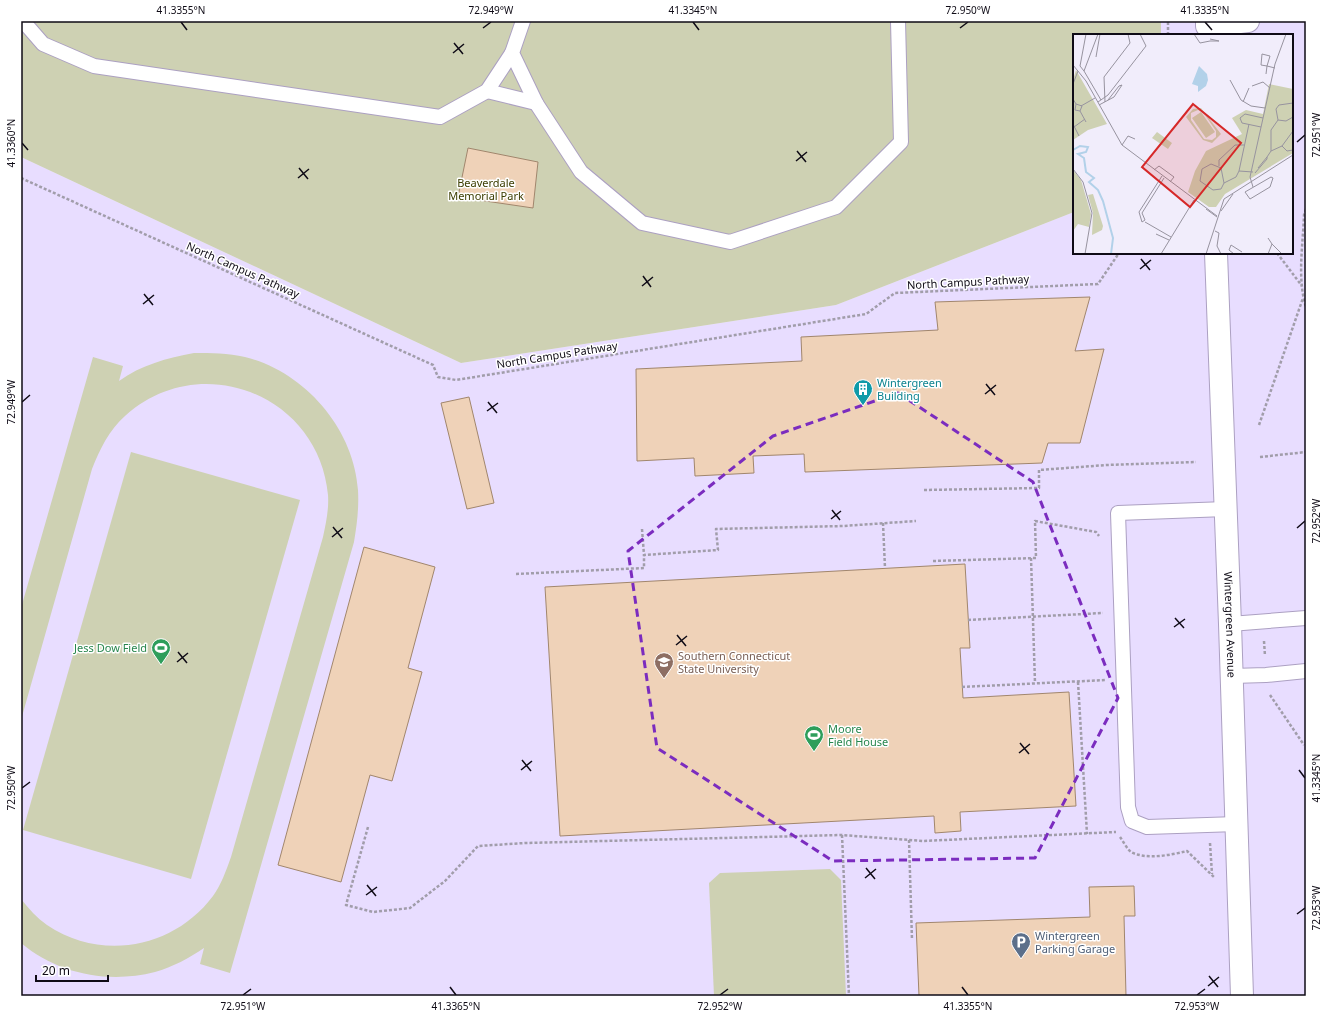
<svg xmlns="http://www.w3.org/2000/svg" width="1327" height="1017" viewBox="0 0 1327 1017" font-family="'Noto Sans',sans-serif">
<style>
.built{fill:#e8ddff}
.green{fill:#ced1b3}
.building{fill:#efd2b8;stroke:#a1866d}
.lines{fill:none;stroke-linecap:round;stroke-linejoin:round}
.service-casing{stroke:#aca0c2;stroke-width:16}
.minor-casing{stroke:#aca0c2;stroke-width:24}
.tertiary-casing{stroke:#aca0c2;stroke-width:24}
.path{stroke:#a19daa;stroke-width:2.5;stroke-dasharray:3 2;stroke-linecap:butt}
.service{stroke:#fff;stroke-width:14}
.minor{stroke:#fff;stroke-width:22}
.tertiary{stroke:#fff;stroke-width:22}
.marked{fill:none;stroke:#7b2cbf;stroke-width:3;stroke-dasharray:8 5;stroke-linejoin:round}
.ticks{fill:none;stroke:#0f0b16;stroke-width:1.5}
.labels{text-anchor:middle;stroke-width:3;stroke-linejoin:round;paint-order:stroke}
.park-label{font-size:11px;fill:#3b3d00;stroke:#fff}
.street-label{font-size:11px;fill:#0f0b16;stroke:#fff}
.culture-label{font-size:11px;fill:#0d838f;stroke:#fff;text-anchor:start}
.leisure-label{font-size:11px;fill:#27864d;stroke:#fff;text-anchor:end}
.education-label{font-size:11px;fill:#785e54;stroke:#fff;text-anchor:start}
.service-label{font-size:11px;fill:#4e5e75;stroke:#fff;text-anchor:start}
.inset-river{fill:none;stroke:#b2d1e9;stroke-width:2}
.inset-road{fill:none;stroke:#97939f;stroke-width:1}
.view{fill:#d62828;fill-opacity:0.15;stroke:#d62828;stroke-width:2}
.inset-edge{fill:none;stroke:#0f0b16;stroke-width:2}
.neatline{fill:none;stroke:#0f0b16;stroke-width:1.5}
.ticks-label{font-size:10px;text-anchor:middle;fill:#0f0b16}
</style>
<rect width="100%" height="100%" fill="#f1edfb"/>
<path class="built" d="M 1161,21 L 1306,21 L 1306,996 L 21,996 L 21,157 L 461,363 L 836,305 L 1074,212 L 1074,253 L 1292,253 L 1292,35 L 1161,35 Z"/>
<g class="green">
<path d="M 21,21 L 1161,21 L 1161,35 L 1074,35 L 1074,212 L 836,305 L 461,363 L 21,157 Z"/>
<path d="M 194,353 C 211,353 228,353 245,357 C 305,372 354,429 358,490 C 359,508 357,524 354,542 L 230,973 L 200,964 L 204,948 C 189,958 173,967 155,972 C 108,984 58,974 21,943 L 21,899 C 29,909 37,918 47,925 C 102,962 174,948 213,896 C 221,885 226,871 231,857 L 323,537 C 326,523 329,509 328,495 C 319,395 200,348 125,416 C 109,430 100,449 92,469 L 21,720 L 21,608 L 93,357 L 123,366 L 119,381 C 141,365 167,358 194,353 Z"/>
<path d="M 131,452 L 300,500 L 191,879 L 23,830 Z"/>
<path d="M 830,869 L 841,880 L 846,996 L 714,996 L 709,883 L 720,873 Z"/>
</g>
<g class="building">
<path d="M 468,148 L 538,162 L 533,208 L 458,197 Z"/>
<path d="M 1090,297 L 1075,351 L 1104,349 L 1080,443 L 1048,443 L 1042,463 L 805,472 L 804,454 L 753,456 L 754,473 L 695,476 L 694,458 L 637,461 L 636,369 L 802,361 L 801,337 L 938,330 L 935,302 Z"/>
<path d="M 469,397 L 494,503 L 467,509 L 441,403 Z"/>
<path d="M 364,547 L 435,567 L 408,668 L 422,672 L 392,781 L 370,775 L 341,882 L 278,865 Z"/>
<path d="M 965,564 L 970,648 L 960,648 L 963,698 L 1069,692 L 1076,806 L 960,812 L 961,831 L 935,833 L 934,816 L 560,836 L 545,587 Z"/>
<path d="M 1134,886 L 1135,916 L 1124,916 L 1126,996 L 919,996 L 916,923 L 1090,917 L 1089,887 Z"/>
</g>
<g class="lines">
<defs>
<g id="service">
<path d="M 23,21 L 43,44 L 94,66 L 440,117 L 487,91 L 512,53"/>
<path d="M 523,21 L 512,53 L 536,103 L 581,172 L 642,223 L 730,242 L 836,207 L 901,142 L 898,21"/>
<path d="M 487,91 L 536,103"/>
<path d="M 1226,509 L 1118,513 L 1128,807 L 1132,821 L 1147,827 L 1237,824"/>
<path d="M 1230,624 L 1306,618"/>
<path d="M 1232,676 L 1266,675 L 1306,671"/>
</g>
<g id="minor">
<path id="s1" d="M 1216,253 L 1230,624 L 1242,996"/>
</g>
<path id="tertiary" d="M 1207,21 L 1207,26 L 1248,21"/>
</defs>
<use href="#service" class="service-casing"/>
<use href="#minor" class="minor-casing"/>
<use href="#tertiary" class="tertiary-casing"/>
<g class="path">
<path d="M 1168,35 L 1168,21"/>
<path d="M 21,178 L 433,365 L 438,377 L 456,380 L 866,314 L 895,293 L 1098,284 L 1119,253"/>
<path d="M 1306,209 L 1304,215 C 1303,245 1297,279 1306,307"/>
<path d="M 1277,253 L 1302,286"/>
<path d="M 1259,425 L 1303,298"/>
<path d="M 1260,457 L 1306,452"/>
<path d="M 924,490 L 1039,488 L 1039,470 L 1107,465 L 1196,462"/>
<path d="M 883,523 L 885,568"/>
<path d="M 642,529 L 644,555 L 718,550 L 716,529 L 843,526 L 916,521"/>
<path d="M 1031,558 L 1035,683"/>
<path d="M 933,561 L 1036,558 L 1035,521 L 1096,532 L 1099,536"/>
<path d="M 516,574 L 644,568 L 644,555"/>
<path d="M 968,620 L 1103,613"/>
<path d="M 1264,641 L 1265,656"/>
<path d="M 1078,682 L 1087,834"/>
<path d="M 962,687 L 1105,680"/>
<path d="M 1270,695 L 1304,745"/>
<path d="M 368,827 L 346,905 L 373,912 L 410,908 L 445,881 L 478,846 L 525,843 L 842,835 L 923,841 L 1116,832"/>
<path d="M 842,835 L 849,996"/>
<path d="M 1120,837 C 1123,841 1127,849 1131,852 C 1146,860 1171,855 1187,851 L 1215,878"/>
<path d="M 909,840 L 912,940"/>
<path d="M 1210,843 L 1212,874"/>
</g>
<use href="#service" class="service"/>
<use href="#minor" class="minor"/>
<use href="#tertiary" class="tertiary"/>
</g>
<path class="marked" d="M 898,393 L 1033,482 L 1118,698 L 1035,858 L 833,861 L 657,748 L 628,551 L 773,436 Z"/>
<path class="ticks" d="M 181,22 L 187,30M 693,22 L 699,30M 1205,22 L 1212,30M 483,28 L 491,22M 960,28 L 968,22M 454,43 L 463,54M 453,53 L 464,44M 1297,142 L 1305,135M 22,143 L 28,150M 797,151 L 806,162M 796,161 L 807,152M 299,168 L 308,179M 298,178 L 309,169M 1141,259 L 1150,270M 1140,269 L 1151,260M 643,276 L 651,287M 642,286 L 653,277M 144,294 L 153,305M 143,304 L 154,295M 986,384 L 995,395M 985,394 L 996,385M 22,402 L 30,395M 488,402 L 497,413M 487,411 L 498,403M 832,510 L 840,520M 831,519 L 841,511M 333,527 L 342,538M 1297,528 L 1305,521M 332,537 L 343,528M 1175,618 L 1184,628M 1174,627 L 1185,619M 677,635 L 686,646M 676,645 L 687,636M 178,652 L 187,663M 177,662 L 188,653M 1020,743 L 1029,754M 1019,753 L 1030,744M 522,760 L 531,771M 521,770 L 532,761M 1299,770 L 1305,778M 22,788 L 30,782M 866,868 L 875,879M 865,878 L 876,869M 367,885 L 376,896M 366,895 L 377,887M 1297,914 L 1305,908M 1209,976 L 1218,987M 1208,986 L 1219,977M 450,987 L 456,995M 962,987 L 968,995M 243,995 L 251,989M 720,995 L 728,989M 1197,995 L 1205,989"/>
<defs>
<symbol id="building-pin" viewBox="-11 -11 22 30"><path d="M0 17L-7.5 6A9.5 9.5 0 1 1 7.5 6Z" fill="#0f9aa8" stroke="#fff"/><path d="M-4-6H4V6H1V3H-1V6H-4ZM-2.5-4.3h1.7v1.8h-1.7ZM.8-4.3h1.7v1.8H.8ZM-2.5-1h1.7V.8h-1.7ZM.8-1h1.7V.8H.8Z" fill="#fff"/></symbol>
<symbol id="stadium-pin" viewBox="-11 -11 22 30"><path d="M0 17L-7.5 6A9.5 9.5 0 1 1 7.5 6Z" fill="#2e9e5b" stroke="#fff"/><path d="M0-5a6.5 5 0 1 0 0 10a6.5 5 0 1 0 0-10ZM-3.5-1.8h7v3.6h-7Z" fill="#fff"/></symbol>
<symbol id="university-pin" viewBox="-11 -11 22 30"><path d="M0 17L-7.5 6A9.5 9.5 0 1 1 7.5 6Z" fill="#8d6e63" stroke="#fff"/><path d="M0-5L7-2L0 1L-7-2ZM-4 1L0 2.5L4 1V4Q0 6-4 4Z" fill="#fff"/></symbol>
<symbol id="parking-pin" viewBox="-11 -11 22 30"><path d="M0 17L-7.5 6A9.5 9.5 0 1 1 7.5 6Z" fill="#5c6f8a" stroke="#fff"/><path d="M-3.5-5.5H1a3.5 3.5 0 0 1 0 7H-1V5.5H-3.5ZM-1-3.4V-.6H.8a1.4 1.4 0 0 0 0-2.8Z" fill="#fff"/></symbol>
</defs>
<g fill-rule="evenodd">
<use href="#building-pin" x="852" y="378" width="22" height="30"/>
<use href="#stadium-pin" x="150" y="637" width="22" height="30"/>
<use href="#university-pin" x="653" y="651" width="22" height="30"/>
<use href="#stadium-pin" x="803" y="724" width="22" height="30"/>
<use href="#parking-pin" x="1010" y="931" width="22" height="30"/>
</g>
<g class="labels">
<g class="park-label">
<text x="486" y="187">Beaverdale<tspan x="486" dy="13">Memorial Park</tspan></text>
</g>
<g class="street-label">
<text transform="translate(243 270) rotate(24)" y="4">North Campus Pathway</text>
<text transform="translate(968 282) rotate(-3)" y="4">North Campus Pathway</text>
<text transform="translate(557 355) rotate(-9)" y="4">North Campus Pathway</text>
<text dy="4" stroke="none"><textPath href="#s1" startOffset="372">Wintergreen Avenue</textPath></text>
</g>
<g class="culture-label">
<text x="877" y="387">Wintergreen<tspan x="877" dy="13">Building</tspan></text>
</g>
<g class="leisure-label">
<text x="147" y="652">Jess Dow Field</text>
<text x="828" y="733" text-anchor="start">Moore<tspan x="828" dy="13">Field House</tspan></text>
</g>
<g class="education-label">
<text x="678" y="660">Southern Connecticut<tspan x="678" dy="13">State University</tspan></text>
</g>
<g class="service-label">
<text x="1035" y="940">Wintergreen<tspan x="1035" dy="13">Parking Garage</tspan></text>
</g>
</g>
<g transform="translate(1073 34)">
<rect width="220" height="220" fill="#f1edfb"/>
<path d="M 3,36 L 34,90 L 15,96 L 0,106 L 0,46 ZM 196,50 L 220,55 L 220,119 L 152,160 L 143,173 L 136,173 L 115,158 L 122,137 L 133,117 L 169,100 L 159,84 L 173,76 L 190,80 ZM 128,74 L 148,100 L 139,109 L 130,106 L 113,83 L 120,75 ZM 125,76 L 130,78 L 143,97 L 143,103 L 139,106 L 131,105 L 118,86 L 118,79 ZM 128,78 L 142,98 L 133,104 L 119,84 ZM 84,98 L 99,109 L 95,115 L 79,104 ZM 0,136 L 8,146 L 18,180 L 16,193 L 5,190 L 0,197 ZM 20,160 L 30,192 L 29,196 L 19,201 L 20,179 L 15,161 Z" fill="#ced1b3" fill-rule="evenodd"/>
<path d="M 126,32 L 134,40 L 135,46 L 133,52 L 125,58 L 125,52 L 119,50 Z" fill="#b2d1e9"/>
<path class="inset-river" d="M 0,116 L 7,112 L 15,113 L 13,118 L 5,120 L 11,124 L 13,138 L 21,144 L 16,148 L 25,156 L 30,167 L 40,204 L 38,220"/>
<path class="inset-road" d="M 13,0 L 7,32 L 11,37 L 25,0M 121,0 L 127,9 L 137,7M 137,7 L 146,7 L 137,5M 23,23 L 27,0M 0,31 L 13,47 L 49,111 L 144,182M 11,37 L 28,66M 193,40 L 194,32 L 197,22 L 189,20 L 188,31 L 194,32 L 202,34M 157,46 L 168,66 L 178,72 L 192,74M 0,50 L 5,37M 179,52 L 190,48 L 197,54M 0,65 L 3,70 L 2,76 L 7,77 L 9,72 L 3,70M 25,68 L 35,61 L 73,12 L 67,0M 32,68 L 31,43 L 57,9 L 55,0M 170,68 L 176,54M 220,69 L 206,71 L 203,75 L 205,86 L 213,87 L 220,83M 26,71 L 41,63 L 49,51 L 46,52 L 35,66M 8,72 L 22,64M 7,77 L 13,88M 0,90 L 6,102M 1,93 L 12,85M 188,93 L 169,89 L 167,84 L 172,80 L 190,84M 49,111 L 55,102 L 62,105M 209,112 L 220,97M 198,117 L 198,96 L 205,86M 194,123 L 198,117 L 209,112 L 214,117 L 220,116M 138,130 L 148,134 L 151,149 L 148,155 L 140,156 L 127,147 L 129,135 ZM 146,132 L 146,126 L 162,111 L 171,111M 0,135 L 10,148 L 19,179 L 12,220M 81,136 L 86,132 L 101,143 L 97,148M 166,137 L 180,138M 182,139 L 194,125 L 194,123 L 185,134M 89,142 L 66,178 L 69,188 L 72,186 L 69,179 L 91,144M 198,143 L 200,144 L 197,153 L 177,165 L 172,158 ZM 151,149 L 163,143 L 166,137 L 176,90M 180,153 L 177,143 L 202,30 L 213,0M 133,175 L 144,183M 148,177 L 160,160M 72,188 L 98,203M 142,197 L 146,199 L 144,212 L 148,220M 83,200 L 96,206M 199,210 L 209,220M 88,220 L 121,166M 133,220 L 151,165 L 220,121M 161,220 L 156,216 L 158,211 L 169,218M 162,220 L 181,220M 195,220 L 199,210 L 195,204"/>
<path class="view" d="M 120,70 L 168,109 L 117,173 L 69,133 Z"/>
<rect width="220" height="220" class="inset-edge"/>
</g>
<rect width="1327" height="1017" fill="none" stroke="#ffffff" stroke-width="44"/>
<path d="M36 975v6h72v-6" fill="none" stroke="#0f0b16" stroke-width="2"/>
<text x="42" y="975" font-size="12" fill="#0f0b16" stroke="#ffffff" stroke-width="3" paint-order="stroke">20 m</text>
<rect x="22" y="22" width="1283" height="973" class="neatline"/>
<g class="ticks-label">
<text x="181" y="14">41.3355°N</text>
<text x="491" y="14">72.949°W</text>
<text x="693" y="14">41.3345°N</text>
<text x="968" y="14">72.950°W</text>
<text x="1205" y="14">41.3335°N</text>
<text transform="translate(1316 135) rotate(-90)" y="4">72.951°W</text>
<text transform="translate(11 143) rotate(-90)" y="4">41.3360°N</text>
<text transform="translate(11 402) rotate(-90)" y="4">72.949°W</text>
<text transform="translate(1316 521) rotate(-90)" y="4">72.952°W</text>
<text transform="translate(1316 778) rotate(-90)" y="4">41.3345°N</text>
<text transform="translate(11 788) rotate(-90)" y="4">72.950°W</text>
<text transform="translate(1316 908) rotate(-90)" y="4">72.953°W</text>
<text x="243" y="1010">72.951°W</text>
<text x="456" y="1010">41.3365°N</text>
<text x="720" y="1010">72.952°W</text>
<text x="968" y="1010">41.3355°N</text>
<text x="1197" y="1010">72.953°W</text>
</g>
</svg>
